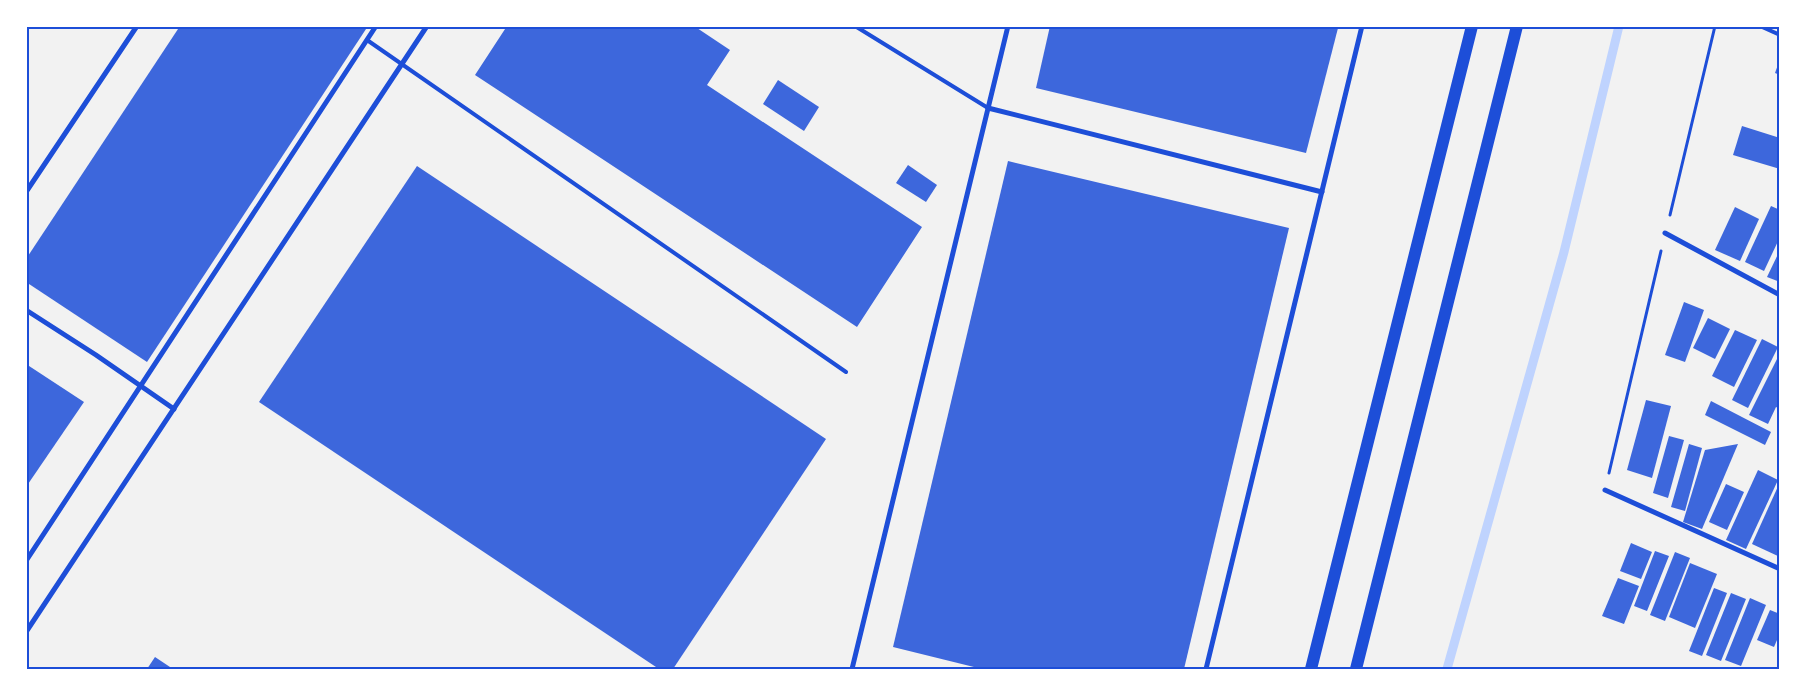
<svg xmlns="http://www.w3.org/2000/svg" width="1806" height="695" viewBox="0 0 1806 695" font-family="'IBM Plex Sans',sans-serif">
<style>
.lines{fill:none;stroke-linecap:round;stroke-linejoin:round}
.stream{stroke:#bfd3fe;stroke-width:9}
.building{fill:#3d67dc}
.path{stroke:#1d4ed8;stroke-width:3}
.service{stroke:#1d4ed8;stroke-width:4}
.minor{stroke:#1d4ed8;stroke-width:5}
.primary{stroke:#1d4ed8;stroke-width:12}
.neatline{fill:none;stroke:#1d4ed8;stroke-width:2}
</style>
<rect width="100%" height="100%" fill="#f2f2f2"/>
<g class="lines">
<path class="stream" d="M 1447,669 L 1564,252 L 1619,26"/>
</g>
<g class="building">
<path d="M 180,26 L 368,26 L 147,362 L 26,282 L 26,259 Z"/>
<path d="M 507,26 L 694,26 L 730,50 L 707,85 L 922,227 L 857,327 L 475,75 Z"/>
<path d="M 1050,26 L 1331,26 L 1338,28 L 1306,153 L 1036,88 Z"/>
<path d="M 1780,59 L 1780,75 L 1775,73 Z"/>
<path d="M 778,80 L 819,107 L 804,131 L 763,104 Z"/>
<path d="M 1742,126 L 1780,138 L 1780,169 L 1733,155 Z"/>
<path d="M 1008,161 L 1289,228 L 1184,669 L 982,669 L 893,647 Z"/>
<path d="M 908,165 L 937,185 L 926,202 L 896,183 Z"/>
<path d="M 417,166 L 826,439 L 673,669 L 659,669 L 259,402 Z"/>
<path d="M 1771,206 L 1780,210 L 1780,237 L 1764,271 L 1745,262 Z"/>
<path d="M 1735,207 L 1759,219 L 1740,261 L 1715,250 Z"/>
<path d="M 1780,250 L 1780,282 L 1767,277 Z"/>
<path d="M 1684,302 L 1704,310 L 1685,362 L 1665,355 Z"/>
<path d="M 1708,318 L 1730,329 L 1715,359 L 1693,348 Z"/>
<path d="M 1735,330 L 1757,340 L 1734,387 L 1712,376 Z"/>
<path d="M 1762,339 L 1778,347 L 1748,408 L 1732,400 Z"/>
<path d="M 1780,353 L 1780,409 L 1776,407 L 1768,424 L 1749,415 Z"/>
<path d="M 26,364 L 84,402 L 26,487 Z"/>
<path d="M 1646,400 L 1671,406 L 1652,478 L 1627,470 Z"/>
<path d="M 1711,401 L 1771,432 L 1765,445 L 1705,415 Z"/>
<path d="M 1669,436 L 1684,440 L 1668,498 L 1653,493 Z"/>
<path d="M 1689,444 L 1702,448 L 1685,511 L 1671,507 Z"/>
<path d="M 1738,444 L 1702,529 L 1683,522 L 1705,450 Z"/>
<path d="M 1758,470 L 1778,480 L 1746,549 L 1726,540 Z"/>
<path d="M 1780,482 L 1780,557 L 1752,544 Z"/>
<path d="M 1726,484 L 1744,492 L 1727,530 L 1709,522 Z"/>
<path d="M 1631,543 L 1652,552 L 1641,579 L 1620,571 Z"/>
<path d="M 1655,551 L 1669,556 L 1647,611 L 1634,606 Z"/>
<path d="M 1675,552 L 1690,558 L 1665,621 L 1650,615 Z"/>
<path d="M 1690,563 L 1717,574 L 1695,628 L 1669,617 Z"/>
<path d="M 1618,578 L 1639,586 L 1624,624 L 1602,616 Z"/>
<path d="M 1714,588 L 1727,593 L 1702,656 L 1689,651 Z"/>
<path d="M 1731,593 L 1746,599 L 1721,661 L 1706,655 Z"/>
<path d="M 1750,598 L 1766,605 L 1741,666 L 1725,660 Z"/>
<path d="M 1770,610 L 1780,614 L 1780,633 L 1774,647 L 1757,640 Z"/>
<path d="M 155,657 L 173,669 L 147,669 Z"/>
</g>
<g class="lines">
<g class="path">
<path d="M 1670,215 L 1715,26"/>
<path d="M 1609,473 L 1661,251"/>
</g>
<g class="service">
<path d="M 855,26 L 988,108"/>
<path d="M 1760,26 L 1780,35"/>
<path d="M 367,40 L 846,372"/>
</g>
<g class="minor">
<path d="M 988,108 L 1322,192"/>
<path d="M 26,192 L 137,26"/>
<path d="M 1665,233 L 1780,295"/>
<path d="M 26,310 L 96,355 L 174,409"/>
<path d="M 1605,490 L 1780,569"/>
<path d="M 26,561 L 376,26"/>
<path d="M 26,632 L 427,26"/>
<path d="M 852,669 L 1008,26"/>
<path d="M 1206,669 L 1362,26"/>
</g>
<g class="primary">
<path d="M 1311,669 L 1472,26"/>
<path d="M 1356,669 L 1517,26"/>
</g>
</g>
<rect width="1806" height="695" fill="none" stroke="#ffffff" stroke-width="55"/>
<rect x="28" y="28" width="1750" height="640" class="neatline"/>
</svg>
